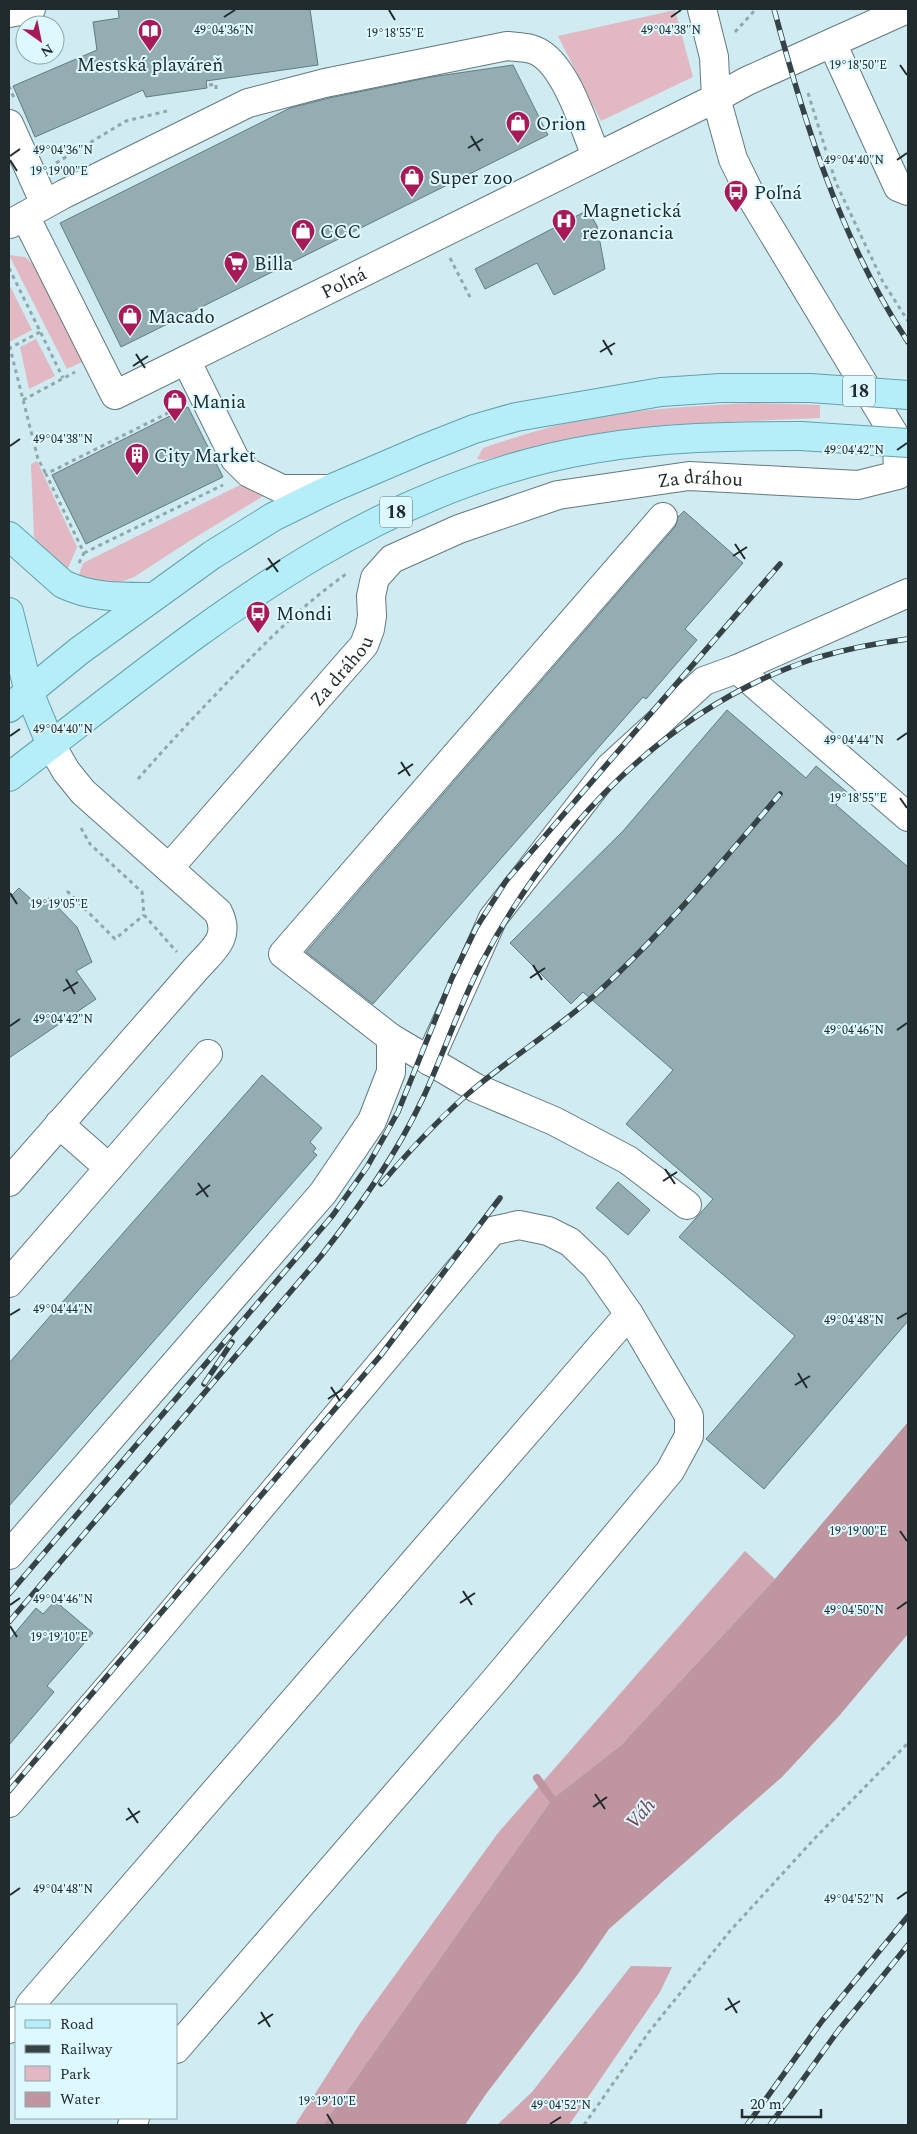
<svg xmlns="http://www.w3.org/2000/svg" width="917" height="2134" viewBox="0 0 917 2134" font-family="Spectral,serif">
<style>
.green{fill:#e2b9c3}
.forest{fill:#d0a6b1}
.water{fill:#bf95a0}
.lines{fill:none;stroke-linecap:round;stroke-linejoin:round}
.stream{stroke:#bf95a0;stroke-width:8}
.building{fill:#93adb2;stroke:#637b81}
.minor-casing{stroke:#617a7f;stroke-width:30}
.major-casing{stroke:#61a2ae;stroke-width:30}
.path{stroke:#92a7ac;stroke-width:3;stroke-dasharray:4 4;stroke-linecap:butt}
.minor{stroke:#fff;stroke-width:28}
.major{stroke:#b5eef8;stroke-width:28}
.rail-casing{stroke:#364346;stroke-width:5.5}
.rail{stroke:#ddf8fe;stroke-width:4;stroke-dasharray:11;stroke-linecap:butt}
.major-bridge-casing{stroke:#61a2ae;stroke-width:30;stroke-linecap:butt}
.major-bridge{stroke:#b5eef8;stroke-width:28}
.ticks{fill:none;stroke:#202b2d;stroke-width:2}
.labels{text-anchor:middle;stroke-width:4;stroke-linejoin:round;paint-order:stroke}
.shield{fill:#ddf8fe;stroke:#59686c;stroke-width:1}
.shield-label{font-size:18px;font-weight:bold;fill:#202b2d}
.poi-label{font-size:19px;fill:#202b2d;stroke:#ddf8fe;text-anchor:start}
.street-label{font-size:19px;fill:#202b2d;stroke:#ddf8fe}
.water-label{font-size:20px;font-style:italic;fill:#7c4254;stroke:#ddf8fe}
.ticks-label{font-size:12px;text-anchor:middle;fill:#202b2d;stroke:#ddf8fe;stroke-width:4;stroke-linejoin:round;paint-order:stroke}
</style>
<rect width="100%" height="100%" fill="#d0ebf1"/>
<g class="green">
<path d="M 675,10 L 693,77 L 601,121 L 558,36 Z"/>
<path d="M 9,255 L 25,257 L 38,269 L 82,362 L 67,369 Z"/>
<path d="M 9,284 L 32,330 L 9,342 Z"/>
<path d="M 36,339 L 55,376 L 29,389 L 20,347 Z"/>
<path d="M 752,403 L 820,405 L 820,418 L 665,425 L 594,435 L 484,460 L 477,459 L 483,448 C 519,436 555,424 593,418 C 645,408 698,406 752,403 Z"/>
<path d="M 37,461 L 77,547 L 66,573 L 39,547 L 34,536 L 31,464 Z"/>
<path d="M 240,485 L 265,495 L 191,540 L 134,577 L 118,583 L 106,584 L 78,578 L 83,563 Z"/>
</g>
<g class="forest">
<path d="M 745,1551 L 775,1579 L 621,1745 L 552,1799 L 323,2125 L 295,2125 L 361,2022 L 498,1833 Z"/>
<path d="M 631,1966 L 672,1967 L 660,1992 L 569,2125 L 497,2125 L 532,2092 Z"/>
</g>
<path class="water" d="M 908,1422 L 908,1634 L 839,1716 L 782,1777 L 609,1929 L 578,1974 L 486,2094 L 465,2125 L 323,2125 L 552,1799 L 621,1745 L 775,1579 Z"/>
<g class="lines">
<path class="stream" d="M 537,1778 L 552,1799 L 561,1803"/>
</g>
<g class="building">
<path d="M 118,9 L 310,9 L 318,65 L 206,81 L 207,88 L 146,97 L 143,90 L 35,137 L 13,86 L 97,50 L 93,22 L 119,18 Z"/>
<path d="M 513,65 L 548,135 L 121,347 L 60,223 L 290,108 L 329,98 L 431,77 Z"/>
<path d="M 588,210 L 597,226 L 605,269 L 554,295 L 537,263 L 485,289 L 475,269 Z"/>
<path d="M 188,407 L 223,477 L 86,544 L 52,475 Z"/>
<path d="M 684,511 L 743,563 L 685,629 L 697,640 L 646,699 L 643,697 L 373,1004 L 306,952 L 675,527 L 678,517 Z"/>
<path d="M 727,710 L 806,778 L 816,766 L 847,792 L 836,805 L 908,867 L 908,1321 L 764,1489 L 706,1439 L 795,1336 L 679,1237 L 713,1199 L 626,1124 L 673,1070 L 583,992 L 571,1004 L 510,943 L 623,831 Z"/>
<path d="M 19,888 L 35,903 L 49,898 L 77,927 L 92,962 L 76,971 L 96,999 L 9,1058 L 9,898 Z"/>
<path d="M 262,1075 L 322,1128 L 310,1142 L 316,1148 L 313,1152 L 317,1155 L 9,1506 L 9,1363 Z"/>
<path d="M 618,1182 L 650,1210 L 628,1235 L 596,1208 Z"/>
<path d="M 55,1601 L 93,1633 L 47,1686 L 54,1692 L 9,1745 L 9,1640 L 36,1608 L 43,1614 Z"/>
</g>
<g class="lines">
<defs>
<g id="minor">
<path d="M 9,13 L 31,9"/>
<path d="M 832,43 L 898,187 L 908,191"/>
<path d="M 9,124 L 45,204"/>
<path id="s1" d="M 25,216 L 115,395 L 716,98 L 747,81 L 907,9"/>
<path d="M 10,224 L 64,194 L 248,103 L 325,83 L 507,46 C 515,47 523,47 531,49 C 564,57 584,127 596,156"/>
<path d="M 186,360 L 235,459 L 249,473 L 282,489 L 330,489"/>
<path d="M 737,669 L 908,593"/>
<path id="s2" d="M 169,868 L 364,645 L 370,629 L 372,616 L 371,596 L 375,578 L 392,559 L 459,529 L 558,495 L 689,476 L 858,485 L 898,475 L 897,439 L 753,200 L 733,159 L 716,98 L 714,57 L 702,9"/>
<path d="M 391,1038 L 476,1088 L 554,1121 L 628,1160 L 687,1205"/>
<path d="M 429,1061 L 493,918 L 610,767 L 704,681 L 737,669 L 908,817"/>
<path d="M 59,1124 L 109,1168 L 208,1054"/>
<path d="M 9,1182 L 194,971 C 211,951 232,939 218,912 L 83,792 L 66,771 L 51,745"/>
<path d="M 9,1283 L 109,1168"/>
<path d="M 9,1555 L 323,1193 L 372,1121 L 391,1072 L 391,1038 L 283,954 L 663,517"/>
<path d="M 9,1803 L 140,1651 L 492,1231 L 519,1225 L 548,1231 L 570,1242 L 596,1267 L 629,1314 L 30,2005"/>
<path d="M 9,2029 L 16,2021"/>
<path d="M 176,2049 L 496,1679 L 670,1471 L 689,1436 L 689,1416 L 629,1314"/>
<path d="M 132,2125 L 135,2118"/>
</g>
<g id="major">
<path d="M 9,536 L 63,584 C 92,598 121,597 152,597"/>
<path d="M 9,612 L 29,692 L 51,745"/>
<path d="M 9,708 L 79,651 L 212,555 L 273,517 L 330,489 L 421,450 L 474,429 L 516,417 L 661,392 L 721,388 L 810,388"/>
<path d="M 9,777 C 192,638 358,489 593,449 C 662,437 731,436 801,436"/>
</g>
</defs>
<use href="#minor" class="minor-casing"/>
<use href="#major" class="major-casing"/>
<g class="path">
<path d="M 735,32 L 756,9"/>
<path d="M 209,85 L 216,84 L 216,89"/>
<path d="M 9,86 L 14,98"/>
<path d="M 808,93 L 836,183 L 883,282 L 908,321"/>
<path d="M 56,163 L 126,121 L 167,111"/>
<path d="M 450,258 L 471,299"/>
<path d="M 9,268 L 63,378"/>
<path d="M 40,332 L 10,348 L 38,459 L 46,474"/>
<path d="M 23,400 L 75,372"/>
<path d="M 84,553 L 223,485"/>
<path d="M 79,563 L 84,553 L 46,474 L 180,407"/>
<path d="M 138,779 C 164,749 191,720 219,691 C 259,649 300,606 349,572"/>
<path d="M 81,828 L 90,844 L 142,892 L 144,915 L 177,952"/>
<path d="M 67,891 L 115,939 L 144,915"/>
<path d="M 584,2125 L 649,2032 L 730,1931 L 816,1837 L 908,1743"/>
</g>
<use href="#minor" class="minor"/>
<use href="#major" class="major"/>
<defs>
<g id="rail">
<path d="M 774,9 C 805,125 841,241 908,342"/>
<path d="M 381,1184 C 410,1150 441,1116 476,1087 C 515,1055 558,1028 596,994 C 663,933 721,863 780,794"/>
<path d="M 204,1384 L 232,1342"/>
<path d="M 9,1594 L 333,1215 L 367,1167 L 398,1112 L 452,978 L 476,928 L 506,881 L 780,564"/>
<path d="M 9,1622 L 321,1256 C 360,1206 396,1155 423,1098 C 444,1053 459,1006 482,962 C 553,828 668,706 816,658 C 846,649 877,643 908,639"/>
<path d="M 9,1791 L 381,1355 L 500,1198"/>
<path d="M 747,2125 L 822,2021 L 908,1916"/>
<path d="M 770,2125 L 838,2031 L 908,1945"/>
</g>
</defs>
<use href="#rail" class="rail-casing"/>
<use href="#rail" class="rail"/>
<defs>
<g id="major-bridge">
<path d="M 810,388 L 908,395"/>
<path d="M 801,436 L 908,443"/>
</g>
</defs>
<use href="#major-bridge" class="major-bridge-casing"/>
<use href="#major-bridge" class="major-bridge"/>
</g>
<path class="ticks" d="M 389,10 L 395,20M 224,17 L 235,10M 671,17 L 681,10M 900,65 L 907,75M 471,136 L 480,151M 468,148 L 483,139M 10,156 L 20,149M 10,160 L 17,171M 897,160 L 907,153M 603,340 L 612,355M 600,352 L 615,343M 136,354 L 145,368M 133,366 L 148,356M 10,446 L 20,439M 897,450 L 907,443M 735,544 L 745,559M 733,556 L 747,547M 268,558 L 278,572M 266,570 L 280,560M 10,736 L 20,729M 897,740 L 907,733M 401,762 L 410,776M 398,774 L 413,764M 900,798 L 907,808M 10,893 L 17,904M 533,965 L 542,980M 530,978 L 545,968M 66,979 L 75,994M 63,991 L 78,982M 10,1026 L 20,1019M 897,1030 L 907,1023M 665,1169 L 675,1184M 663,1181 L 677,1172M 198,1183 L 208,1197M 196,1195 L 210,1185M 10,1315 L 20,1309M 897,1319 L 907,1313M 798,1373 L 807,1388M 795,1385 L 810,1376M 331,1387 L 340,1401M 328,1399 L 343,1389M 900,1531 L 907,1541M 463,1591 L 472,1605M 460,1603 L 475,1593M 10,1605 L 20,1598M 897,1609 L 907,1602M 10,1626 L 17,1637M 595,1794 L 605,1809M 593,1807 L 607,1797M 128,1808 L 138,1823M 126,1820 L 140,1811M 10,1895 L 20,1888M 897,1899 L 907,1892M 728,1998 L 737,2013M 725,2010 L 740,2001M 261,2012 L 270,2027M 258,2024 L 273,2014M 327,2114 L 333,2124M 550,2124 L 561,2117"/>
<defs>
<symbol id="library-pin" viewBox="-11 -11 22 30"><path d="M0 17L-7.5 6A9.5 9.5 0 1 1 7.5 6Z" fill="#a81958" stroke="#ddf8fe"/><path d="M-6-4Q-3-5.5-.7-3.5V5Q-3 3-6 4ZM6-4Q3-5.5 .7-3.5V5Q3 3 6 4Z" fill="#fff"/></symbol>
<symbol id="shop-pin" viewBox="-11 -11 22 30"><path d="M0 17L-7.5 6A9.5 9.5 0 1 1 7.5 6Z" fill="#a81958" stroke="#ddf8fe"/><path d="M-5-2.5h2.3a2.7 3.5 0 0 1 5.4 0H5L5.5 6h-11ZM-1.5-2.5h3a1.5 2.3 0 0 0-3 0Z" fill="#fff"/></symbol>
<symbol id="bus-pin" viewBox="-11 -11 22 30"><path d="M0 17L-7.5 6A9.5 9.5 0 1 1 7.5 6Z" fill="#a81958" stroke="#ddf8fe"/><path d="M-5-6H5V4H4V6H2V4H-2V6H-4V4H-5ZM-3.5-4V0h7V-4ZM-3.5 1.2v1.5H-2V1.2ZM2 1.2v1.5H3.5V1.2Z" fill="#fff"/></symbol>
<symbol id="hospital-pin" viewBox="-11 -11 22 30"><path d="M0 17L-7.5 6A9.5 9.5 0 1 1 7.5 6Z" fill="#a81958" stroke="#ddf8fe"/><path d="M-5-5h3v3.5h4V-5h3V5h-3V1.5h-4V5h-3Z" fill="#fff"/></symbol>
<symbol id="supermarket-pin" viewBox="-11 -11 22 30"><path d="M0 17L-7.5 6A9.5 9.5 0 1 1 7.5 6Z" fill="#a81958" stroke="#ddf8fe"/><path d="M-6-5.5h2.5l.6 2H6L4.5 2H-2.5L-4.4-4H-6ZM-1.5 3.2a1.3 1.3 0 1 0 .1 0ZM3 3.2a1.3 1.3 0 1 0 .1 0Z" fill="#fff"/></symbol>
<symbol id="building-pin" viewBox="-11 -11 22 30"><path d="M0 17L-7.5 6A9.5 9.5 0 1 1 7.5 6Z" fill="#a81958" stroke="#ddf8fe"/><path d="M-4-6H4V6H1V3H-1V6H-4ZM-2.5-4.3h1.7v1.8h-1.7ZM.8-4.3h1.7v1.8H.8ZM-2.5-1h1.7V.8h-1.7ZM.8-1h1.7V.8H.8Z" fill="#fff"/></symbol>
</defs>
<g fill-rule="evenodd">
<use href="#library-pin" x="136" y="17" width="28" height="38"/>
<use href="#shop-pin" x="504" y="109" width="28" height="38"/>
<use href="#shop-pin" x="398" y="163" width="28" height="38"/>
<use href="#bus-pin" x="722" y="178" width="28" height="38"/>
<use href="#hospital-pin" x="550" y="207" width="28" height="38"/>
<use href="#shop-pin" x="289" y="217" width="28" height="38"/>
<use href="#supermarket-pin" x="222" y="249" width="28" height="38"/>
<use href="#shop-pin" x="116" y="302" width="28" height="38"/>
<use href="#shop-pin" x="161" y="387" width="28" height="38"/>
<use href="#building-pin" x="123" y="441" width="28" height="38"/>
<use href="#bus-pin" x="244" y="599" width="28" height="38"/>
</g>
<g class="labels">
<g class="shield">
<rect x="843" y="375.5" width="32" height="31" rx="4"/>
<rect x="380" y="496.5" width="32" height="31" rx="4"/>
</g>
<g class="shield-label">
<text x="859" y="397">18</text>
<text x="396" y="518">18</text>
</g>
<g class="poi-label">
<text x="150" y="71" text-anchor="middle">Mestská plaváreň</text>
<text x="536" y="130">Orion</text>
<text x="430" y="184">Super zoo</text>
<text x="754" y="199">Poľná</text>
<text x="582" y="217">Magnetická<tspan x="582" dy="22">rezonancia</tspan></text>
<text x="320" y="238">CCC</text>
<text x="254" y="270">Billa</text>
<text x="148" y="323">Macado</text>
<text x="192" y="408">Mania</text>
<text x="154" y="462">City Market</text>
<text x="276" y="620">Mondi</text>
</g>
<g class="street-label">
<text dy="7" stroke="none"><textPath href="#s1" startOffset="455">Poľná</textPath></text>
<text dy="7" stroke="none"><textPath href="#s2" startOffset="712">Za dráhou</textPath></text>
<text dy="7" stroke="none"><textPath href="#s2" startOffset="262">Za dráhou</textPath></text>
</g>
<g class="water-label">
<text transform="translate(640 1813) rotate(-48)" y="7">Váh</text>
</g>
</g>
<g class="ticks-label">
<text x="224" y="34">49°04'36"N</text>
<text x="671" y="34">49°04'38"N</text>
<text x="395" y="37">19°18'55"E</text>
<text x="858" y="69">19°18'50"E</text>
<text x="63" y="154">49°04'36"N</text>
<text x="854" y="164">49°04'40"N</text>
<text x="59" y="175">19°19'00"E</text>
<text x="63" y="443">49°04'38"N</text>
<text x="854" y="454">49°04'42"N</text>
<text x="63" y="733">49°04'40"N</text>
<text x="854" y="744">49°04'44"N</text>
<text x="858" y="802">19°18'55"E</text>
<text x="59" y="908">19°19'05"E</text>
<text x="63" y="1023">49°04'42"N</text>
<text x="854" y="1034">49°04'46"N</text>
<text x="63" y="1313">49°04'44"N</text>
<text x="854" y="1324">49°04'48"N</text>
<text x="858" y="1535">19°19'00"E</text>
<text x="63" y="1603">49°04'46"N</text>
<text x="854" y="1614">49°04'50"N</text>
<text x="59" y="1641">19°19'10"E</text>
<text x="63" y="1893">49°04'48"N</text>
<text x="854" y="1903">49°04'52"N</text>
<text x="327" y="2105">19°19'10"E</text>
<text x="561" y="2109">49°04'52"N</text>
</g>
<rect width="917" height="2134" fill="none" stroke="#202b2d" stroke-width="20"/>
<rect x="15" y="2004" width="162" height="115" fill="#ddf8fe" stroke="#91a6aa"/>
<rect x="25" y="2020" width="25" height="8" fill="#b5eef8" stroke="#91a6aa"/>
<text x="60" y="2029" font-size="15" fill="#202b2d">Road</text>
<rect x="25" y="2045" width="25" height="8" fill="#364346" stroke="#91a6aa"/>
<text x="60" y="2054" font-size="15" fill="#202b2d">Railway</text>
<rect x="25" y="2066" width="25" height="15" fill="#e2b9c3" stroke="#91a6aa"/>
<text x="60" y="2079" font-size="15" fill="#202b2d">Park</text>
<rect x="25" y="2092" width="25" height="15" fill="#bf95a0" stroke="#91a6aa"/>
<text x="60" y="2104" font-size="15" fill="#202b2d">Water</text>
<g transform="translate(40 40) rotate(147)"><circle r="24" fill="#ddf8fe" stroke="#91a6aa"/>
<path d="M0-4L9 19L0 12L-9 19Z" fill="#a81958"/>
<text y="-8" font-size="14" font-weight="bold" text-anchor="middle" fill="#202b2d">N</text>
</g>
<path d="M742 2109v8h79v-8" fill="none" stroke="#202b2d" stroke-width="2.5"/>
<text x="750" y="2109" font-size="15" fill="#202b2d" stroke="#ddf8fe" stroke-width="4" paint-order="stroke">20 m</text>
</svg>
